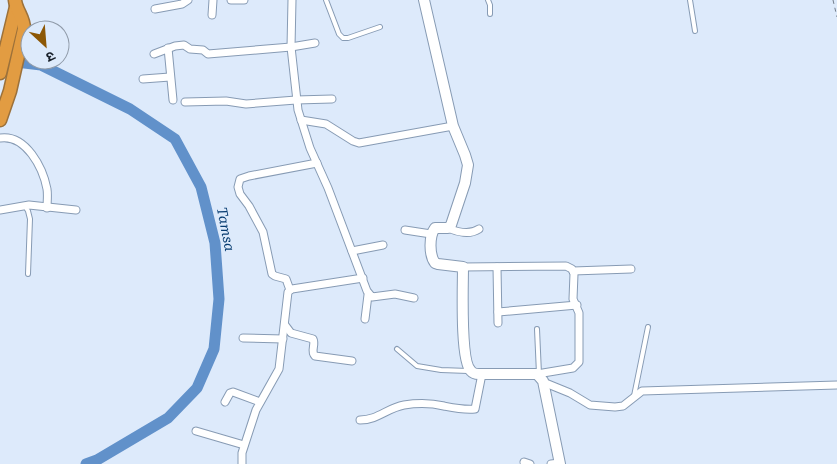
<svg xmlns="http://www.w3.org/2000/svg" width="837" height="464" viewBox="0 0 837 464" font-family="'Roboto Serif','Noto Sans Devanagari',serif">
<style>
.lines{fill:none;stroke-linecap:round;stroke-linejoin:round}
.river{stroke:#6191ca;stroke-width:11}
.lane-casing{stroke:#879bb4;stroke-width:6}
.street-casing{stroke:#879bb4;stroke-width:9}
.secondary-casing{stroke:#879bb4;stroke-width:12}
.highway-casing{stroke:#9c713a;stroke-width:15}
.path{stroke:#737d8a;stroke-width:1;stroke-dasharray:4 4;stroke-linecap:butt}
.lane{stroke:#fff;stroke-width:4}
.street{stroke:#fff;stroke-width:7}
.secondary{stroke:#fff;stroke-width:10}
.highway{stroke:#e29c42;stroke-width:12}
.labels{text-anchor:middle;stroke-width:4;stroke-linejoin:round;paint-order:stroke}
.water-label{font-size:14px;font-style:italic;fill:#063b70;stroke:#ddeafb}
</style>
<rect width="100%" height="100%" fill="#ddeafb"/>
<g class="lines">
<path class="river" d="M 8,61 L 41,65 L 130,109 L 175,139 L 201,187 L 215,243 L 219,299 L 214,349 L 197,388 L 168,418 L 97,460 L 86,464"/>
<defs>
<g id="lane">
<path d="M 326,0 L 339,34 L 343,38 L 348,38 L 380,27"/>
<path d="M 488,0 L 490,5 L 490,14"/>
<path d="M 690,0 L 695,31"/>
<path d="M 25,206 L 28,211 L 30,219 L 28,274"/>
<path d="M 537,329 L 539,374"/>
<path d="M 397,349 L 417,366 L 441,370 L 468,371"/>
<path d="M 634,396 L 648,327"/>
</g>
<g id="street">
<path d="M 231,0 L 244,0"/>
<path d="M 292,0 L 291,47 L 298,110 L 310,148 L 328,188 L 367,291 L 372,297 L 395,294 L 414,298"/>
<path d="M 155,9 L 182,4 L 188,0"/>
<path d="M 212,15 L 213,0"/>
<path d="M 168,48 L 173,100"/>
<path d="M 154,54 L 175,46 L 184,45 L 190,49 L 203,50 L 208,54 L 291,47 L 315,43"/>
<path d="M 143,79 L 170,77"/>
<path d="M 185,102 L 226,101 L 246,104 L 296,100 L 332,99"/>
<path d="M 301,120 L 326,124 L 353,141 L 359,143 L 453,126"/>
<path d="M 0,138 C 26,134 43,168 47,189 C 48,195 47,202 47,208"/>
<path d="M 0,210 L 29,205 L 76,210"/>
<path d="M 448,228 C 457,232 470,235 479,229"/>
<path d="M 405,230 L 431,234"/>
<path d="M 352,251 L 383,245"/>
<path d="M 463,267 L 566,266 L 572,269 L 574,274 L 573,299 L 579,313 L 579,362 L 573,368 L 537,374"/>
<path d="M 497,267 L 498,323"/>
<path d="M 573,271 L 631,269"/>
<path d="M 290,290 L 286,279 L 275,276 L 272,274 L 263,232 L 249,206 L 240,194 L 238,187 L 240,179 L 249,176 L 317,163"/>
<path d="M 498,312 L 577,305"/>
<path d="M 365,319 L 368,295"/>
<path d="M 285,325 L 291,333 L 313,339 C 316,345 310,351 315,356 L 352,361"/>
<path d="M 243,338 L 283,339"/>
<path d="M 543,382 L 570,393 L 590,405 L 615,407 L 623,406 L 642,391 L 837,385"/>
<path d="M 225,402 L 230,393 L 233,392 L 260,402"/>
<path d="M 360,420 C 378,420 387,408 404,405 C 417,403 431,403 444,406 C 454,408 463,410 475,409 L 482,374"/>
<path d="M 196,431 L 244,445"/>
<path d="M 524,462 L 530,464"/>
<path d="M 242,464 L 242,453 L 256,410 L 279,369 L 288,292 L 292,289 L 363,278"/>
<path d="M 551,464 L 560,463"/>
</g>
<path id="secondary" d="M 424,0 L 453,126 L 465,155 L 468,165 L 465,183 L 451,225 L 448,228 L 435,228 C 429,236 429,255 435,263 L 438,264 L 463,267 C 463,285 460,361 471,371 C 474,375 478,374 482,374 L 537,374 L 543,381 L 560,464"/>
<g id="highway">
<path d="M 0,73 L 16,7"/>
<path d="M 0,120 L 10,91 L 24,29 C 24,17 16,11 15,0"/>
</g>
</defs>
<use href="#lane" class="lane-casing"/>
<use href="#street" class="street-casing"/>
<use href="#secondary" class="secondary-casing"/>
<use href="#highway" class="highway-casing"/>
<path class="path" d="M 833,0 L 837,17"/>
<use href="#lane" class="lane"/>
<use href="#street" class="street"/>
<use href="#secondary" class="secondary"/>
<use href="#highway" class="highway"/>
</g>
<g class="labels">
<g class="water-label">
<text transform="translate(226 229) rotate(79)" y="5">Tamsa</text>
</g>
</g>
<g transform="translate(45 45) rotate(154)"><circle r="24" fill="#ddeafb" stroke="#8f9aa8"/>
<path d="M0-4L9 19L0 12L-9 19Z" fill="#8c5705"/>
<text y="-8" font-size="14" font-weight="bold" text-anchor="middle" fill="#19212b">उ</text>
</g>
</svg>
